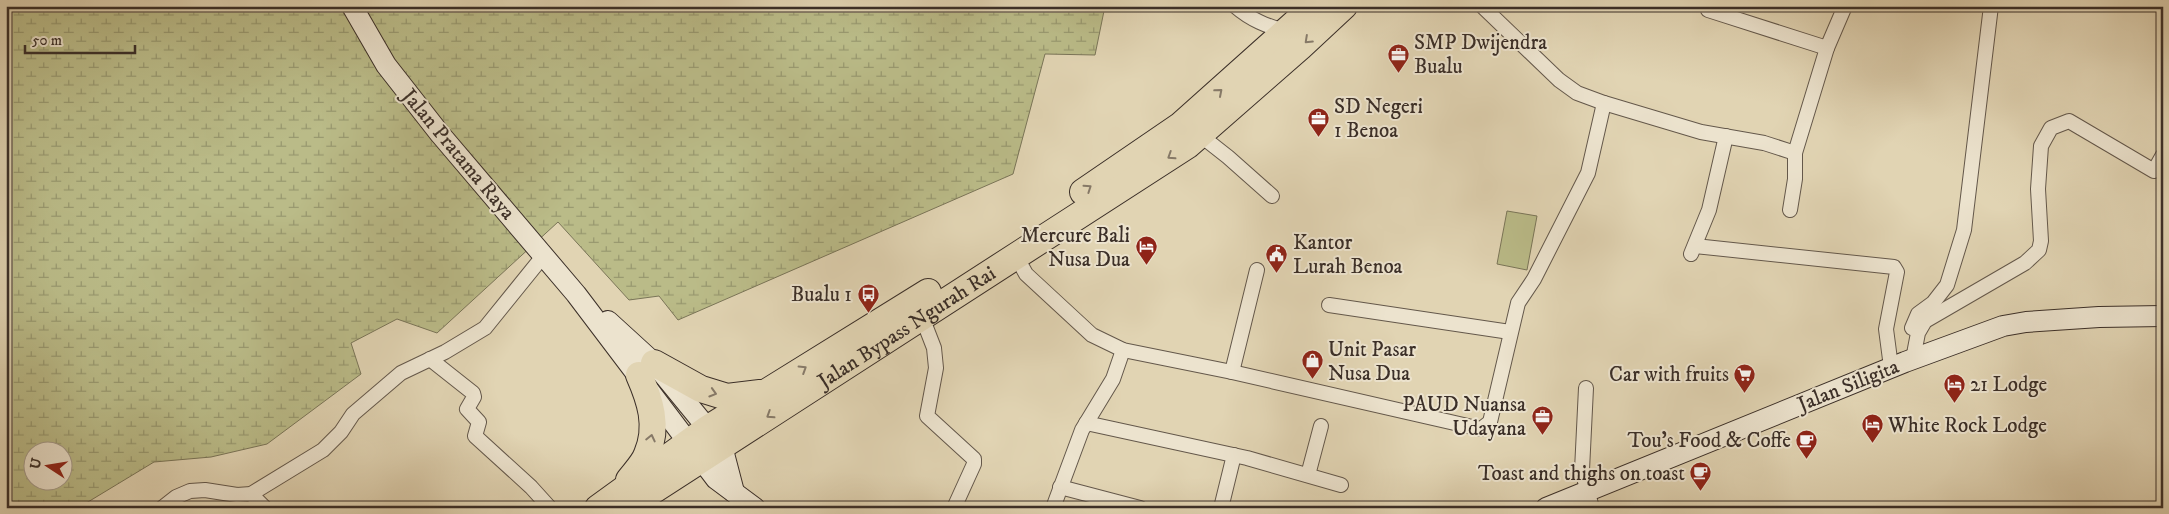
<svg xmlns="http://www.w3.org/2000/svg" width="2169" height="514" viewBox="0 0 2169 514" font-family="'IM FELL DW Pica',serif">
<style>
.grass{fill:#babb88;stroke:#7a7558}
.wetland{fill:url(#wetland-marsh);stroke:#7a7558;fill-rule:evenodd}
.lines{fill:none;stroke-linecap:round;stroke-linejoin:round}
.street-casing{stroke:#64584b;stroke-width:16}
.secondary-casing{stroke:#3b2f28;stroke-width:22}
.highway-casing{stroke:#3b2f28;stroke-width:28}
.street{stroke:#ece3ce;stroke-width:14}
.secondary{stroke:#ece3ce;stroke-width:20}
.highway{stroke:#e1d4b3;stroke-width:26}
.oneway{stroke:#867967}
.labels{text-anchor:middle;stroke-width:4;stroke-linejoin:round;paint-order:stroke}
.poi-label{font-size:21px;fill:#3b2f28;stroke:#ece3ce;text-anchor:start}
.street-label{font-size:21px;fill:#3b2f28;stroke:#ece3ce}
</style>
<defs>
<pattern id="wetland-marsh" width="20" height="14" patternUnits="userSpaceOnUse" patternTransform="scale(1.25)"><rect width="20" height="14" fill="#babb88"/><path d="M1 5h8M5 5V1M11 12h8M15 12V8" fill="none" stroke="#98986f"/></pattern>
</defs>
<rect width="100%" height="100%" fill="#e1d4b3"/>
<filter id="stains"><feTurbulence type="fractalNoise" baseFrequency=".004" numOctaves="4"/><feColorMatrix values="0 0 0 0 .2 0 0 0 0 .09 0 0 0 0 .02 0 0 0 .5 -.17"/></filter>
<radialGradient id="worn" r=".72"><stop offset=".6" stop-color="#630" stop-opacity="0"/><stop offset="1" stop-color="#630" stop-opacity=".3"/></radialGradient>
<path class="grass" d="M 1507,211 L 1537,216 L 1527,270 L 1497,264 Z"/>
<path class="wetland" d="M 6,6 L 1105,6 L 1095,55 L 1045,54 L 1013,174 L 678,320 L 659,296 L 629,300 L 558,222 L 437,333 L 397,319 L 351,343 L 361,374 L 267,444 L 211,457 L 154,462 L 78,508 L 6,508 ZM 32,452 L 62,452 L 62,482 L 32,482 Z"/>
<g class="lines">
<defs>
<g id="street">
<path d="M 1235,6 C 1251,20 1267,26 1287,32"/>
<path d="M 1482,6 L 1559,80 L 1577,93 L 1604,103 L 1701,132 L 1764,143 L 1795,153"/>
<path d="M 1708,10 L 1827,48"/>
<path d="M 1200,135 L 1228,157 L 1272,196"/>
<path d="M 1790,210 L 1795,179 L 1795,153 L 1827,48 L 1845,6"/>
<path d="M 1695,246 L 1894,267 L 1897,272 L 1886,329 L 1891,367"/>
<path d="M 1691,254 L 1709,210 L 1726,136"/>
<path d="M 1016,256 L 1026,274 L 1092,335 L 1123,350 L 1232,372 L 1481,429 L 1490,422 L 1518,303 L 1534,279 L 1588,173 L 1604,103"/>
<path d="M 1329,305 L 1510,332"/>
<path d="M 922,317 L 934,348 L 936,368 L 927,416 L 974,459 L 974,464 L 954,508"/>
<path d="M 1912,328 L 1918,314 L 1933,303 L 1947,285 L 1964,230 L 1991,6"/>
<path d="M 430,359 L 473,393 L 474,397 L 467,409 L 479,422 L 475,436 L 531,487 L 550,508"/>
<path d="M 1913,359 L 1918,333 L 1925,321 L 2025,263 L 2039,250 L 2041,241 L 2038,189 L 2041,146 L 2051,128 L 2069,121 L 2154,171 L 2163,155"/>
<path d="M 1232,372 L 1257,270"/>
<path d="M 1586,388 L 1582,470 L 1592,508"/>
<path d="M 1086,423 L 1247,458 L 1341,485"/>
<path d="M 1308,475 L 1321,426"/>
<path d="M 1060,487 L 1140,508"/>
<path d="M 251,494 L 265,508"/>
<path d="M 162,508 L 176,497 L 190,491 L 205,490 L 237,495 L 251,494 L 323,450 L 341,432 L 353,414 L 401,373 L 445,352 L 485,328 L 544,255"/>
<path d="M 1053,508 L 1082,430 L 1113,379 L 1123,350"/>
<path d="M 1221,508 L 1234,455"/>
</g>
<g id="secondary">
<path d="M 352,6 L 386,65 L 440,134 L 576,294 L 716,479 L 755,508"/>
<path d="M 608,321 L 654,363 L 722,446 L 734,492"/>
<path d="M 1546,508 L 1905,362 L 2003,326 L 2026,322 L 2099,317 L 2163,316"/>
</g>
<g id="highway">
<path d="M 1083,192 L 1181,125 L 1314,6"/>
<path d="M 654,363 L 701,389 L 727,397 L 760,393"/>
<path d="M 629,480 C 635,472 644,463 647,454 C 659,426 650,400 639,375"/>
<path d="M 598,508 L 707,429 L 928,292"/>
<path id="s1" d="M 626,508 L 1188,145 L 1300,47 L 1344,6"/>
</g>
</defs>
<use href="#street" class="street-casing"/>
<use href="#secondary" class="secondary-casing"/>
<use href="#highway" class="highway-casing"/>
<use href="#street" class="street"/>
<use href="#secondary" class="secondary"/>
<use href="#highway" class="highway"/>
</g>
<defs><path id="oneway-chevron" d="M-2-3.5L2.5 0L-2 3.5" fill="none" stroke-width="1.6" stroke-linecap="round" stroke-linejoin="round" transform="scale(1.25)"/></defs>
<g class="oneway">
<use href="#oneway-chevron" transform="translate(1308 40) rotate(137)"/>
<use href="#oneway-chevron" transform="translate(1219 92) rotate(-41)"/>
<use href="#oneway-chevron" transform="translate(1171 156) rotate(147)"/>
<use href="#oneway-chevron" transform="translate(1088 188) rotate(-34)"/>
<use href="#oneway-chevron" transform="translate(803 369) rotate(-32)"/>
<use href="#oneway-chevron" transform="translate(713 393) rotate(17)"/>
<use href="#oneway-chevron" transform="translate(770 415) rotate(147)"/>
<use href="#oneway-chevron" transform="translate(651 438) rotate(-77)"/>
</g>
<defs>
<symbol id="office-pin" viewBox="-11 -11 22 30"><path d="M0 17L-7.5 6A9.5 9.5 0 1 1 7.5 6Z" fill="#8f2418" stroke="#ece3ce"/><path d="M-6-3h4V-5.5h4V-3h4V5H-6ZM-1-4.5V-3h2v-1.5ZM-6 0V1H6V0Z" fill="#fff"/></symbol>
<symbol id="hotel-pin" viewBox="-11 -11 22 30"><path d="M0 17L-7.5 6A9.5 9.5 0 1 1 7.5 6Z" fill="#8f2418" stroke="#ece3ce"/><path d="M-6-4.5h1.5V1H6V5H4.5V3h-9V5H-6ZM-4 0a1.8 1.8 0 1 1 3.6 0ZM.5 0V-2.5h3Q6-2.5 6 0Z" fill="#fff"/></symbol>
<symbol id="civic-pin" viewBox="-11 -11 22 30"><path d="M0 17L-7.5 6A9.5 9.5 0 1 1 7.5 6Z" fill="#8f2418" stroke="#ece3ce"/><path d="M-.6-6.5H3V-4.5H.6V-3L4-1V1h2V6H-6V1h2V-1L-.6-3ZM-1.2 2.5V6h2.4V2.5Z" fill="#fff"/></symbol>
<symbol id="bus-pin" viewBox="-11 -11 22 30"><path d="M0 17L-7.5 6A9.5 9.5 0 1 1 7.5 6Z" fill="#8f2418" stroke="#ece3ce"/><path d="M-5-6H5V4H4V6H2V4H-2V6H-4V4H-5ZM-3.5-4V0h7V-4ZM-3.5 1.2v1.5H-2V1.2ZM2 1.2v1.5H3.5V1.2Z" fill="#fff"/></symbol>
<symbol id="shop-pin" viewBox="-11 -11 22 30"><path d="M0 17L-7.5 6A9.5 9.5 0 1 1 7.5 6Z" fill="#8f2418" stroke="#ece3ce"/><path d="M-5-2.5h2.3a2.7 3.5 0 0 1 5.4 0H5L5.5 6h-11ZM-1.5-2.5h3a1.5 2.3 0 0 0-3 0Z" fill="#fff"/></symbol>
<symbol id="supermarket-pin" viewBox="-11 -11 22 30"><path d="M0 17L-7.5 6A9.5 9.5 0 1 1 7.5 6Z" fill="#8f2418" stroke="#ece3ce"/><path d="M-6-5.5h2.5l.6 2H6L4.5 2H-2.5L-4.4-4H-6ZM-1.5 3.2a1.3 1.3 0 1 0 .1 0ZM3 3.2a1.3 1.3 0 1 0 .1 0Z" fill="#fff"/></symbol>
<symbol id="cafe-pin" viewBox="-11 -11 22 30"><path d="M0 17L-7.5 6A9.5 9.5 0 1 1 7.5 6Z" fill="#8f2418" stroke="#ece3ce"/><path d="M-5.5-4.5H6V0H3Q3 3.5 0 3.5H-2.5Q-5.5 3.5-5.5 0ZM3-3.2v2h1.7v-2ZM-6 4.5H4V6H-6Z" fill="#fff"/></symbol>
</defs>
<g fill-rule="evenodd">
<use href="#office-pin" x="1386" y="42" width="25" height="34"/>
<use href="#office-pin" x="1306" y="106" width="25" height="34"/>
<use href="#hotel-pin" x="1134" y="234" width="25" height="34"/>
<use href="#civic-pin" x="1264" y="242" width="25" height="34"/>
<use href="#bus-pin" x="856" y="282" width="25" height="34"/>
<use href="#shop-pin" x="1300" y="348" width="25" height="34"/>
<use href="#supermarket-pin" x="1732" y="362" width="25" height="34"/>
<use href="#hotel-pin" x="1942" y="372" width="25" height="34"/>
<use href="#office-pin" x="1530" y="404" width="25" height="34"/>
<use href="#hotel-pin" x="1860" y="412" width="25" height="34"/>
<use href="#cafe-pin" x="1794" y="428" width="25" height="34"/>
<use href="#cafe-pin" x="1688" y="460" width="25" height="34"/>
</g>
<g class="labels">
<g class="poi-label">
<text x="1414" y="49">SMP Dwijendra<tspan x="1414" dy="24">Bualu</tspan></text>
<text x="1334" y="113">SD Negeri<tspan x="1334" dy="24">1 Benoa</tspan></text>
<text x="1130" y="242" text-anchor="end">Mercure Bali<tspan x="1130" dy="24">Nusa Dua</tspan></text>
<text x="1293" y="249">Kantor<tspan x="1293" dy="24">Lurah Benoa</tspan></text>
<text x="852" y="301" text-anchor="end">Bualu 1</text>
<text x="1328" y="356">Unit Pasar<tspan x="1328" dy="24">Nusa Dua</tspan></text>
<text x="1729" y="381" text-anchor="end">Car with fruits</text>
<text x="1970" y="391">21 Lodge</text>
<text x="1526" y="411" text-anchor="end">PAUD Nuansa<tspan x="1526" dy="24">Udayana</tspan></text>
<text x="1888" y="432">White Rock Lodge</text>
<text x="1791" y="447" text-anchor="end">Tou's Food &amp; Coffe</text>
<text x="1685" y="480" text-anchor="end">Toast and thighs on toast</text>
</g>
<g class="street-label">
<text transform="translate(459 154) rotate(50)" y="7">Jalan Pratama Raya</text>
<text dy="7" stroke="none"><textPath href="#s1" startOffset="334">Jalan Bypass Ngurah Rai</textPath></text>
<text transform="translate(1848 385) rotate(-22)" y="7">Jalan Siligita</text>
</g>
</g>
<rect width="2169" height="514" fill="none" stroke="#e1d4b3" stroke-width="25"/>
<rect x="8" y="8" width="2154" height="499" fill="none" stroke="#3b2f28" stroke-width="2.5"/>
<rect x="12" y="12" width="2144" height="489" fill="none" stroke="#3b2f28"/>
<g transform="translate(48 466) rotate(282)"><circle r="24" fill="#ece3ce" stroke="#a59b8c"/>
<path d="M0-4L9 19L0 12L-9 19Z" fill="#8f2418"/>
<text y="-8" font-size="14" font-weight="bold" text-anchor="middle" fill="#3b2f28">U</text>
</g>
<path d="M25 45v8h110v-8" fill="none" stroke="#3b2f28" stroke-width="2.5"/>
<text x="32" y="45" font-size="15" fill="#3b2f28" stroke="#ece3ce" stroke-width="4" paint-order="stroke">50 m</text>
<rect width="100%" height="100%" filter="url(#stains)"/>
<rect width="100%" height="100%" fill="url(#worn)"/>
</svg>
